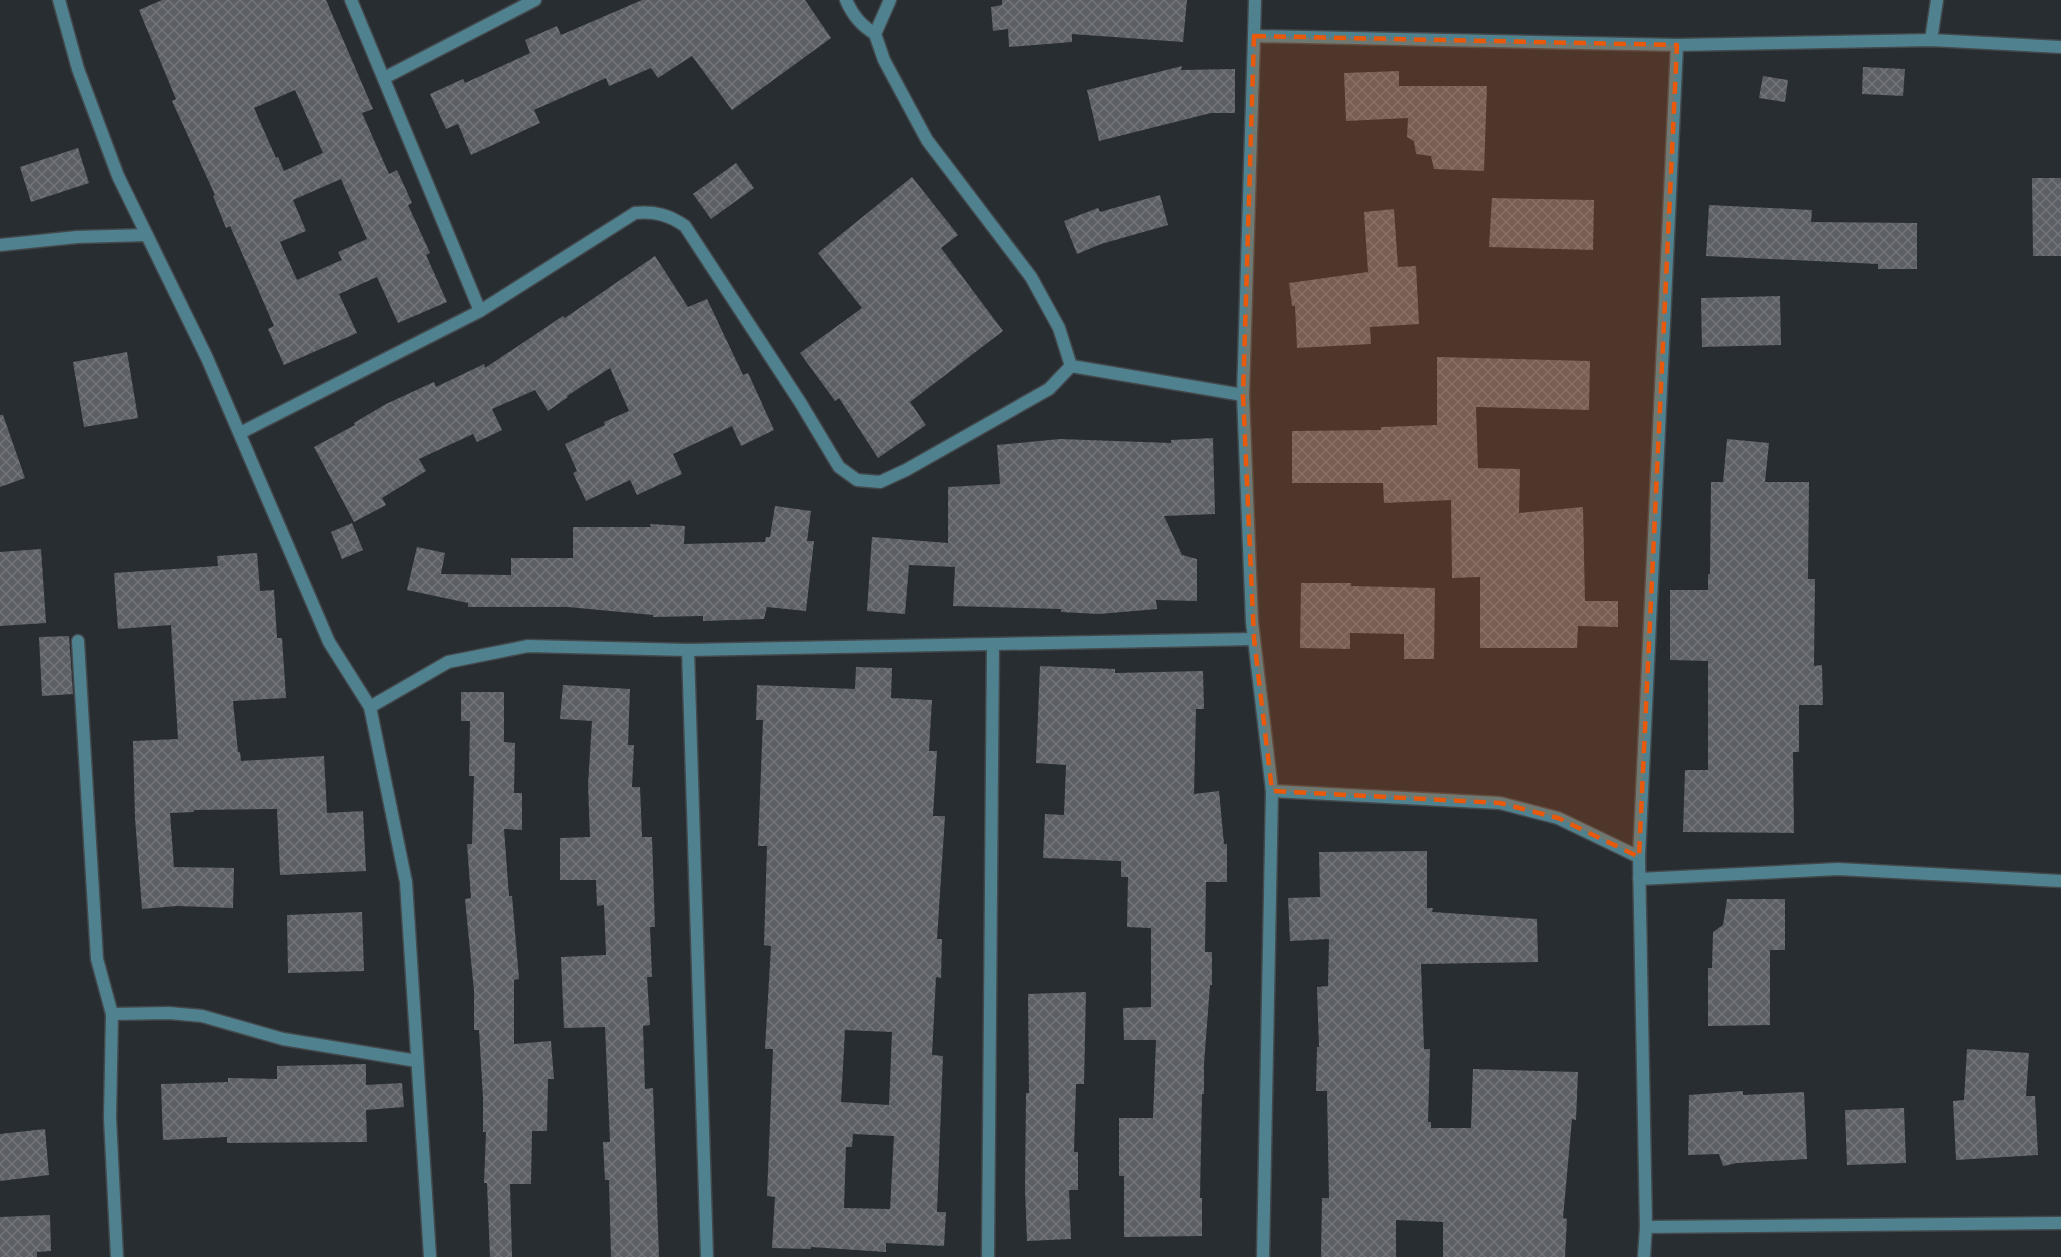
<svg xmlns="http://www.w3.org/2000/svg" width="2061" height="1257" viewBox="0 0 2061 1257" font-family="'Work Sans',sans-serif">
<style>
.building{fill:url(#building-cross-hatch);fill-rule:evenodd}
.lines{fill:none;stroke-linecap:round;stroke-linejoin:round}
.minor-casing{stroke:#43484c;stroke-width:15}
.tertiary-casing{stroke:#43484c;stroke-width:15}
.minor{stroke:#50818e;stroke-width:12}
.tertiary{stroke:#50818e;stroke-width:12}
.marked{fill:#e8590c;fill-opacity:0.2;stroke:#e8590c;stroke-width:4.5;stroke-dasharray:12 8;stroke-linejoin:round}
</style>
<defs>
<pattern id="building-cross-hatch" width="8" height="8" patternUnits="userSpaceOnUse" patternTransform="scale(1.5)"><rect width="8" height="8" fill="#5d5f66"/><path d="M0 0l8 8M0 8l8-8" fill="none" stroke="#73757b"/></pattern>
</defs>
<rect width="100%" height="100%" fill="#282d32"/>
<g class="building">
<path d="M 162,0 L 326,0 L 373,109 L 362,113 L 389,174 L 397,170 L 412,203 L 408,205 L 430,253 L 426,255 L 447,302 L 398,323 L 377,277 L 339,294 L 357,333 L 284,365 L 268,329 L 274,326 L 230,226 L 226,228 L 213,196 L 215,195 L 172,101 L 176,99 L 139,10 ZM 295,90 L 323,153 L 284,171 L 278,157 L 276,158 L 254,108 ZM 341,179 L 367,239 L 338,252 L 342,260 L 297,280 L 280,242 L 306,231 L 293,200 Z"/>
<path d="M 642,0 L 805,0 L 831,38 L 732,110 L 692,56 L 658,78 L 651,68 L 609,86 L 606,78 L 534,110 L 540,123 L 471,155 L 458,124 L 446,129 L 430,94 L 463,79 L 465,83 L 530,53 L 525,40 L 557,26 L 561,35 Z"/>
<path d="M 1002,0 L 1187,0 L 1183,42 L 1072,34 L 1072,42 L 1009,47 L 1008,29 L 993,31 L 991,7 L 1002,5 Z"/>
<path d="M 1182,66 L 1181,70 L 1235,69 L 1235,113 L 1211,113 L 1099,141 L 1087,90 Z"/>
<path d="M 1863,67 L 1905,69 L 1903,96 L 1862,94 Z"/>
<path d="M 1399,71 L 1399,86 L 1487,86 L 1484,171 L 1434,169 L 1431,156 L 1416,154 L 1414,141 L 1407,137 L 1408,118 L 1346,121 L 1344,73 Z"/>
<path d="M 1763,76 L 1788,80 L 1785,102 L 1759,98 Z"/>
<path d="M 78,148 L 89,183 L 31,202 L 20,167 Z"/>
<path d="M 736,163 L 754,188 L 711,219 L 693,194 Z"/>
<path d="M 912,177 L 958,235 L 941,248 L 1003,331 L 910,402 L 926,425 L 878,458 L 839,398 L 835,401 L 800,353 L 862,308 L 818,253 Z"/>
<path d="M 2032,178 L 2061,178 L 2061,256 L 2033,256 Z"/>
<path d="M 1160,195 L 1168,225 L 1101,244 L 1077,254 L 1064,221 L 1098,208 L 1100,212 Z"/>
<path d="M 1492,198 L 1594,200 L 1593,250 L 1489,247 Z"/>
<path d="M 1709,205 L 1812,210 L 1811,222 L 1917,223 L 1917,269 L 1878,269 L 1878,264 L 1706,256 Z"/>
<path d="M 1394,209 L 1398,267 L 1416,266 L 1419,324 L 1370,327 L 1371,344 L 1297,348 L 1295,306 L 1292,306 L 1289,283 L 1368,272 L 1364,212 Z"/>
<path d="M 655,256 L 688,307 L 707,299 L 743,375 L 748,373 L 774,430 L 741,446 L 732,426 L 673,454 L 682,474 L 637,495 L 630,480 L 586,501 L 573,473 L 577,471 L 565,444 L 605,425 L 604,422 L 629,411 L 610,368 L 567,396 L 568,397 L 548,411 L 535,390 L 492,409 L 502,430 L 477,442 L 473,434 L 419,459 L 426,471 L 382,498 L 386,505 L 354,522 L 314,447 L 355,425 L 354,423 L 386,404 L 434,382 L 436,387 L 484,364 L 485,368 L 563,316 L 565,318 Z"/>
<path d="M 1780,296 L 1781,345 L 1702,347 L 1701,298 Z"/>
<path d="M 127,352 L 138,418 L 84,427 L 73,362 Z"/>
<path d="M 1437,357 L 1590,361 L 1589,410 L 1476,407 L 1478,468 L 1520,469 L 1519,513 L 1583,507 L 1585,601 L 1618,601 L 1618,627 L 1578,626 L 1577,648 L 1480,648 L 1480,577 L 1452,578 L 1451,500 L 1384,503 L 1383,483 L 1292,483 L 1292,431 L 1381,430 L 1381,427 L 1437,425 Z"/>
<path d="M 0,415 L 3,415 L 25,478 L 0,487 Z"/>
<path d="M 1213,438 L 1215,514 L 1164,516 L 1182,555 L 1197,559 L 1197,601 L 1156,600 L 1157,609 L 1099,614 L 1061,612 L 1061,609 L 953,606 L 955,567 L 909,565 L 905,614 L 867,611 L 872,537 L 948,543 L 948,487 L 1000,484 L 997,445 L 1060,439 L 1171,443 L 1171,440 Z"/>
<path d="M 1727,439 L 1769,443 L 1765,482 L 1809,482 L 1808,579 L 1815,579 L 1814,666 L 1822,665 L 1823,705 L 1799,705 L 1799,752 L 1793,752 L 1794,833 L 1683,832 L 1685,770 L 1708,770 L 1708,661 L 1670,660 L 1670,590 L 1708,590 L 1708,574 L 1710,574 L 1711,482 L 1723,482 Z"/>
<path d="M 775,506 L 811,511 L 807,541 L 814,541 L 806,611 L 767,607 L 764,619 L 703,621 L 703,616 L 653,617 L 653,615 L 568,607 L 468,607 L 468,603 L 407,590 L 417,547 L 445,553 L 441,574 L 511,575 L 511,558 L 573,558 L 573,527 L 651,527 L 650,524 L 685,526 L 684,544 L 765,542 L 766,537 L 770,537 Z"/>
<path d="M 352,523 L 363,550 L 342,559 L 331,532 Z"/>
<path d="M 41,549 L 46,623 L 0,626 L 0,552 Z"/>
<path d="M 257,553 L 260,591 L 274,590 L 277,638 L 282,638 L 286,698 L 233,701 L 238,752 L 240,752 L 241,761 L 324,756 L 327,813 L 363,811 L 366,871 L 280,875 L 277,809 L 194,810 L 194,812 L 170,813 L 174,867 L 234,868 L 233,908 L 177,906 L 142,909 L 135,818 L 133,741 L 178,739 L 171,625 L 118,629 L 114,573 L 218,566 L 217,556 Z"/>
<path d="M 1301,583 L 1351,583 L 1351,586 L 1435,588 L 1434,659 L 1404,659 L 1404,634 L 1350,633 L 1350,649 L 1300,648 Z"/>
<path d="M 69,636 L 73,694 L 42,696 L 39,637 Z"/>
<path d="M 1040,666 L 1115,669 L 1115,673 L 1203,671 L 1204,709 L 1196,709 L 1194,794 L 1219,791 L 1224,844 L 1227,844 L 1227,882 L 1206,882 L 1205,952 L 1212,952 L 1212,985 L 1210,985 L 1204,1064 L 1204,1094 L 1202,1094 L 1200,1198 L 1202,1198 L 1202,1236 L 1124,1237 L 1124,1176 L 1119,1176 L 1119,1118 L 1153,1118 L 1156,1040 L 1124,1040 L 1123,1008 L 1151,1007 L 1151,928 L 1127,927 L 1128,877 L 1121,877 L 1121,861 L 1043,858 L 1045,814 L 1064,815 L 1066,765 L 1036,763 Z"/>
<path d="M 856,667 L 892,668 L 891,698 L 932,700 L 929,751 L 937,751 L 933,816 L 945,816 L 937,939 L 942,939 L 941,978 L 936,977 L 932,1055 L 943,1056 L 937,1212 L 946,1212 L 944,1246 L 886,1243 L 886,1252 L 811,1247 L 811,1249 L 772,1248 L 775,1197 L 767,1196 L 773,1049 L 765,1049 L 771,946 L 764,945 L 767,846 L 758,846 L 763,720 L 756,720 L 757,685 L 855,689 ZM 845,1030 L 892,1032 L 889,1105 L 841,1102 ZM 853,1134 L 894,1136 L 890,1209 L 844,1208 L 846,1147 L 852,1147 Z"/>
<path d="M 563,685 L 630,689 L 628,745 L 634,745 L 632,787 L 640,787 L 642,837 L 652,837 L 655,927 L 650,927 L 652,977 L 647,977 L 650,1025 L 643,1026 L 645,1089 L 653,1088 L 659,1257 L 611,1257 L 609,1180 L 605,1180 L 603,1142 L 610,1142 L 605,1027 L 564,1028 L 561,957 L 606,955 L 604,905 L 597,906 L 596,880 L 560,880 L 560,838 L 590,837 L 588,785 L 592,721 L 560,719 Z"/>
<path d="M 461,692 L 504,692 L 504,742 L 515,743 L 514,793 L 522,793 L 522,830 L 504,829 L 509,896 L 512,896 L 519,979 L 514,980 L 514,1044 L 551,1041 L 554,1079 L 548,1079 L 547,1131 L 532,1131 L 531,1184 L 510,1184 L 512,1257 L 490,1257 L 487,1183 L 484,1183 L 486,1132 L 483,1132 L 483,1098 L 479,1030 L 474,1030 L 474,991 L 465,899 L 471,898 L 467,844 L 472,844 L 474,776 L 469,776 L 470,721 L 461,721 Z"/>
<path d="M 1427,851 L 1427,908 L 1433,908 L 1432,912 L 1537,919 L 1538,962 L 1421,964 L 1424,1049 L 1430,1049 L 1428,1122 L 1431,1122 L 1431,1128 L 1471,1128 L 1473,1069 L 1578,1072 L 1576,1120 L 1572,1119 L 1563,1218 L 1567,1219 L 1565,1257 L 1443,1257 L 1443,1222 L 1396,1220 L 1396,1257 L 1321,1257 L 1322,1198 L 1329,1198 L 1327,1091 L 1316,1091 L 1317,1047 L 1319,1047 L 1317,987 L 1328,986 L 1329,939 L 1290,941 L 1288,898 L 1320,897 L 1319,852 Z"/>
<path d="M 1727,899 L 1785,899 L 1785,950 L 1770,950 L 1770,1025 L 1708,1026 L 1708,968 L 1712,968 L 1713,932 L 1723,925 Z"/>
<path d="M 362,912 L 364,971 L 288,973 L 287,915 Z"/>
<path d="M 1086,992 L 1084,1084 L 1076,1084 L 1074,1152 L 1078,1152 L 1078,1190 L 1069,1190 L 1071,1239 L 1027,1241 L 1025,1189 L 1026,1093 L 1029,1093 L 1028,994 Z"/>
<path d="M 1967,1049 L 2029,1053 L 2026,1096 L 2035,1096 L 2038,1155 L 1956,1160 L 1953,1101 L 1964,1100 Z"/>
<path d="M 366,1064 L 366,1085 L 402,1083 L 404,1107 L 366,1110 L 367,1142 L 227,1143 L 227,1137 L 163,1140 L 161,1084 L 228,1082 L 228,1078 L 277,1079 L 277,1066 Z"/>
<path d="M 1743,1091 L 1743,1095 L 1804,1092 L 1807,1159 L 1737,1163 L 1723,1166 L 1719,1154 L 1688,1155 L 1689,1095 Z"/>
<path d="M 1904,1108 L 1906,1163 L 1847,1165 L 1845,1110 Z"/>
<path d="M 45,1129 L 49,1175 L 0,1181 L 0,1134 Z"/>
<path d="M 50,1215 L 51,1251 L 37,1252 L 37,1257 L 0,1257 L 0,1217 Z"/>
</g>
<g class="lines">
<defs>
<g id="minor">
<path d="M 351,0 L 480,311"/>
<path d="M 846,0 C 853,16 861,25 875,34"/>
<path d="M 890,0 L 875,34 L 884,60 L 927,140 L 1031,277 L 1059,328 L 1071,366"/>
<path d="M 1254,36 L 1255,0"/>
<path d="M 1931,40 L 1937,0"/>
<path d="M 384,78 L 535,0"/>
<path d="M 0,245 L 77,237 L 147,235"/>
<path d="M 1071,366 L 1243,395"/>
<path d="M 240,433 L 480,311 L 635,213 C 655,211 669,215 685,226 L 800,402 L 839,467 L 857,480 L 880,482 L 906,470 L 1049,389 L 1071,366"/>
<path d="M 78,641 L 97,959 L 112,1014 L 110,1118 L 117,1257"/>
<path d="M 688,650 L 707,1257"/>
<path d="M 370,707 L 448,662 L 528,646 L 688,650 L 1254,639"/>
<path d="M 1272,791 L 1500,803 L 1558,818 L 1639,857"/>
<path d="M 1639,879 L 1838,869 L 2061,881"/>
<path d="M 112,1014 L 169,1013 L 202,1016 L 283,1039 L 417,1061"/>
<path d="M 1646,1227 L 2061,1223"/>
<path d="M 988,1257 L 993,644"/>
<path d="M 1263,1257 L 1272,791 L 1252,622 L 1243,395 L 1254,36 L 1677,45 L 1931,40 L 2061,47"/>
<path d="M 1644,1257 L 1646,1227 L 1639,857 L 1677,45"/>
</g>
<path id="tertiary" d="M 59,0 L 78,69 L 118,176 L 207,358 L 329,642 L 370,707 L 406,882 L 430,1257"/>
</defs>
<use href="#minor" class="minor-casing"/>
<use href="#tertiary" class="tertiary-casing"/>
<use href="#minor" class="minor"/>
<use href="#tertiary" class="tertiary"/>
</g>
<path class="marked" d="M 1254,36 L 1677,45 L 1639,857 L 1558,818 L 1500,803 L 1272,791 L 1254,639 L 1243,395 Z"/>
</svg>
